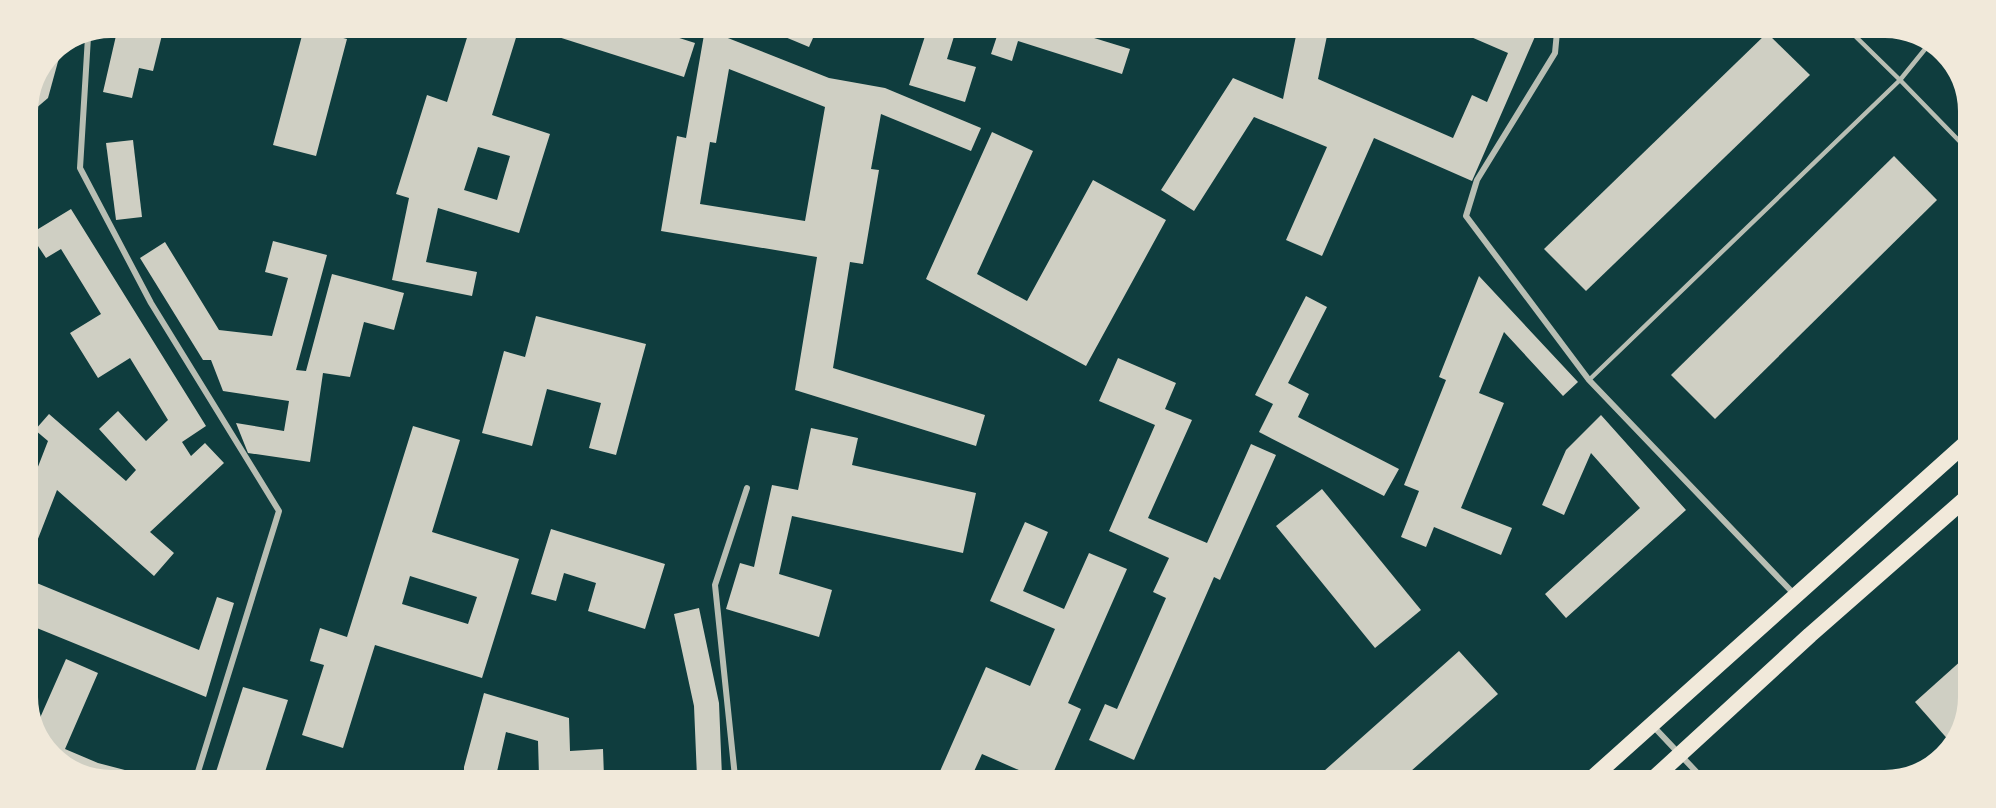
<svg xmlns="http://www.w3.org/2000/svg" width="1996" height="808" viewBox="0 0 1996 808" font-family="'Exo 2',sans-serif">
<style>
.building{fill:#cfcfc3;fill-rule:evenodd}
.lines{fill:none;stroke-linecap:round;stroke-linejoin:round}
.service{stroke:#b8beb3;stroke-width:4.5}
.minor{stroke:#b8beb3;stroke-width:6}
.trunk{stroke:#f1e9da;stroke-width:16}
</style>
<rect width="100%" height="100%" fill="#0f3d3e"/>
<g class="building">
<path d="M 118,27 L 164,27 L 153,71 L 139,68 L 132,98 L 103,92 Z"/>
<path d="M 304,28 L 314,28 L 314,30 L 347,39 L 316,156 L 273,145 Z"/>
<path d="M 470,28 L 519,28 L 492,115 L 550,134 L 519,233 L 438,208 L 426,262 L 477,272 L 472,296 L 392,280 L 409,198 L 396,194 L 427,95 L 447,102 ZM 478,147 L 510,156 L 497,200 L 464,190 Z"/>
<path d="M 530,28 L 651,29 L 695,43 L 684,77 Z"/>
<path d="M 705,29 L 829,78 L 885,88 L 981,128 L 971,151 L 881,114 L 871,169 L 879,170 L 863,264 L 850,262 L 833,368 L 985,415 L 976,446 L 795,390 L 817,257 L 661,231 L 677,136 L 686,138 ZM 729,69 L 825,107 L 805,221 L 700,204 L 710,142 L 716,143 Z"/>
<path d="M 766,29 L 817,29 L 809,47 Z"/>
<path d="M 927,30 L 956,30 L 947,59 L 976,67 L 965,102 L 909,85 Z"/>
<path d="M 999,30 L 1068,30 L 1130,49 L 1122,74 L 1018,41 L 1012,61 L 991,54 Z"/>
<path d="M 1297,31 L 1328,31 L 1318,79 L 1453,138 L 1472,95 L 1487,102 L 1508,53 L 1471,37 L 1474,32 L 1537,32 L 1472,181 L 1374,138 L 1322,256 L 1286,240 L 1327,147 L 1254,117 L 1194,211 L 1161,190 L 1233,78 L 1283,99 Z"/>
<path d="M 1767,33 L 1810,75 L 1586,291 L 1544,249 Z"/>
<path d="M 62,47 L 48,98 L 27,116 L 27,106 L 52,51 Z"/>
<path d="M 992,132 L 1033,151 L 977,274 L 1027,301 L 1093,180 L 1166,220 L 1086,366 L 926,279 Z"/>
<path d="M 133,140 L 142,217 L 116,220 L 106,143 Z"/>
<path d="M 1894,156 L 1937,200 L 1715,419 L 1671,375 Z"/>
<path d="M 71,209 L 206,426 L 182,442 L 191,456 L 205,443 L 224,463 L 150,532 L 174,553 L 154,576 L 57,490 L 27,567 L 27,495 L 48,441 L 35,430 L 49,414 L 126,481 L 136,470 L 99,429 L 118,411 L 146,441 L 168,420 L 130,358 L 98,378 L 70,333 L 101,314 L 61,249 L 46,258 L 30,234 Z"/>
<path d="M 273,241 L 327,255 L 296,370 L 306,371 L 332,274 L 404,293 L 394,330 L 364,322 L 350,377 L 323,373 L 310,462 L 248,453 L 236,423 L 284,431 L 289,401 L 223,391 L 211,360 L 203,360 L 140,258 L 165,242 L 219,330 L 272,336 L 288,278 L 265,272 Z"/>
<path d="M 1479,276 L 1578,382 L 1563,396 L 1504,332 L 1479,393 L 1504,403 L 1461,508 L 1512,528 L 1501,555 L 1434,527 L 1426,547 L 1401,537 L 1419,491 L 1404,485 L 1446,380 L 1439,377 Z"/>
<path d="M 1306,296 L 1327,307 L 1288,383 L 1309,394 L 1298,417 L 1399,469 L 1384,496 L 1259,432 L 1273,404 L 1255,395 Z"/>
<path d="M 536,316 L 646,344 L 616,455 L 589,448 L 601,403 L 547,389 L 532,446 L 482,433 L 504,351 L 525,357 Z"/>
<path d="M 1118,358 L 1176,383 L 1165,409 L 1192,420 L 1148,518 L 1207,543 L 1251,444 L 1276,455 L 1220,580 L 1214,577 L 1134,760 L 1089,740 L 1105,704 L 1117,709 L 1166,598 L 1153,592 L 1169,558 L 1109,531 L 1155,425 L 1099,401 Z"/>
<path d="M 1601,415 L 1686,510 L 1566,618 L 1545,594 L 1640,508 L 1591,453 L 1564,515 L 1542,505 L 1566,450 Z"/>
<path d="M 413,426 L 460,440 L 432,532 L 519,559 L 482,678 L 375,645 L 343,748 L 302,735 L 324,665 L 310,661 L 320,628 L 347,637 ZM 410,576 L 477,597 L 468,624 L 402,604 Z"/>
<path d="M 811,428 L 858,438 L 852,465 L 976,493 L 963,553 L 792,516 L 779,574 L 832,590 L 819,637 L 726,609 L 740,563 L 754,567 L 772,485 L 798,490 Z"/>
<path d="M 1322,489 L 1421,610 L 1375,648 L 1276,526 Z"/>
<path d="M 1025,522 L 1048,532 L 1023,591 L 1064,609 L 1089,553 L 1127,569 L 1068,703 L 1081,709 L 1051,778 L 1037,778 L 982,754 L 971,778 L 937,778 L 986,667 L 1030,686 L 1055,629 L 990,601 Z"/>
<path d="M 551,529 L 665,564 L 645,629 L 588,611 L 596,583 L 564,573 L 556,601 L 531,594 Z"/>
<path d="M 27,579 L 199,650 L 217,597 L 234,603 L 206,697 L 27,624 Z"/>
<path d="M 699,608 L 719,703 L 722,777 L 697,777 L 694,706 L 674,614 Z"/>
<path d="M 1459,651 L 1498,694 L 1402,779 L 1315,779 Z"/>
<path d="M 66,659 L 98,673 L 65,749 L 98,763 L 144,775 L 79,775 L 44,748 L 36,727 Z"/>
<path d="M 1963,659 L 1963,729 L 1951,743 L 1915,702 Z"/>
<path d="M 243,687 L 288,700 L 264,775 L 215,775 Z"/>
<path d="M 484,693 L 569,718 L 570,751 L 603,749 L 604,777 L 539,776 L 538,741 L 506,732 L 496,776 L 464,776 L 464,767 Z"/>
</g>
<g class="lines">
<g class="service">
<path d="M 1852,33 L 1900,80 L 1930,43"/>
<path d="M 1589,380 L 1900,80 L 1968,150"/>
</g>
<g class="minor">
<path d="M 1557,32 L 1555,53 L 1477,180 L 1466,216 L 1589,380 L 1795,595"/>
<path d="M 88,37 L 80,168 L 151,303 L 279,511 L 197,775"/>
<path d="M 1653,726 L 1704,780"/>
<path d="M 735,777 L 715,585 L 747,488"/>
</g>
<g class="trunk">
<path d="M 1590,780 L 1966,443"/>
<path d="M 1652,780 L 1810,635 L 1965,499"/>
</g>
</g>
<path d="M0 0H1996V808H0ZM111 38H1885A73 73 0 0 1 1958 111V697A73 73 0 0 1 1885 770H111A73 73 0 0 1 38 697V111A73 73 0 0 1 111 38Z" fill="#f1e9da" fill-rule="evenodd"/>
</svg>
